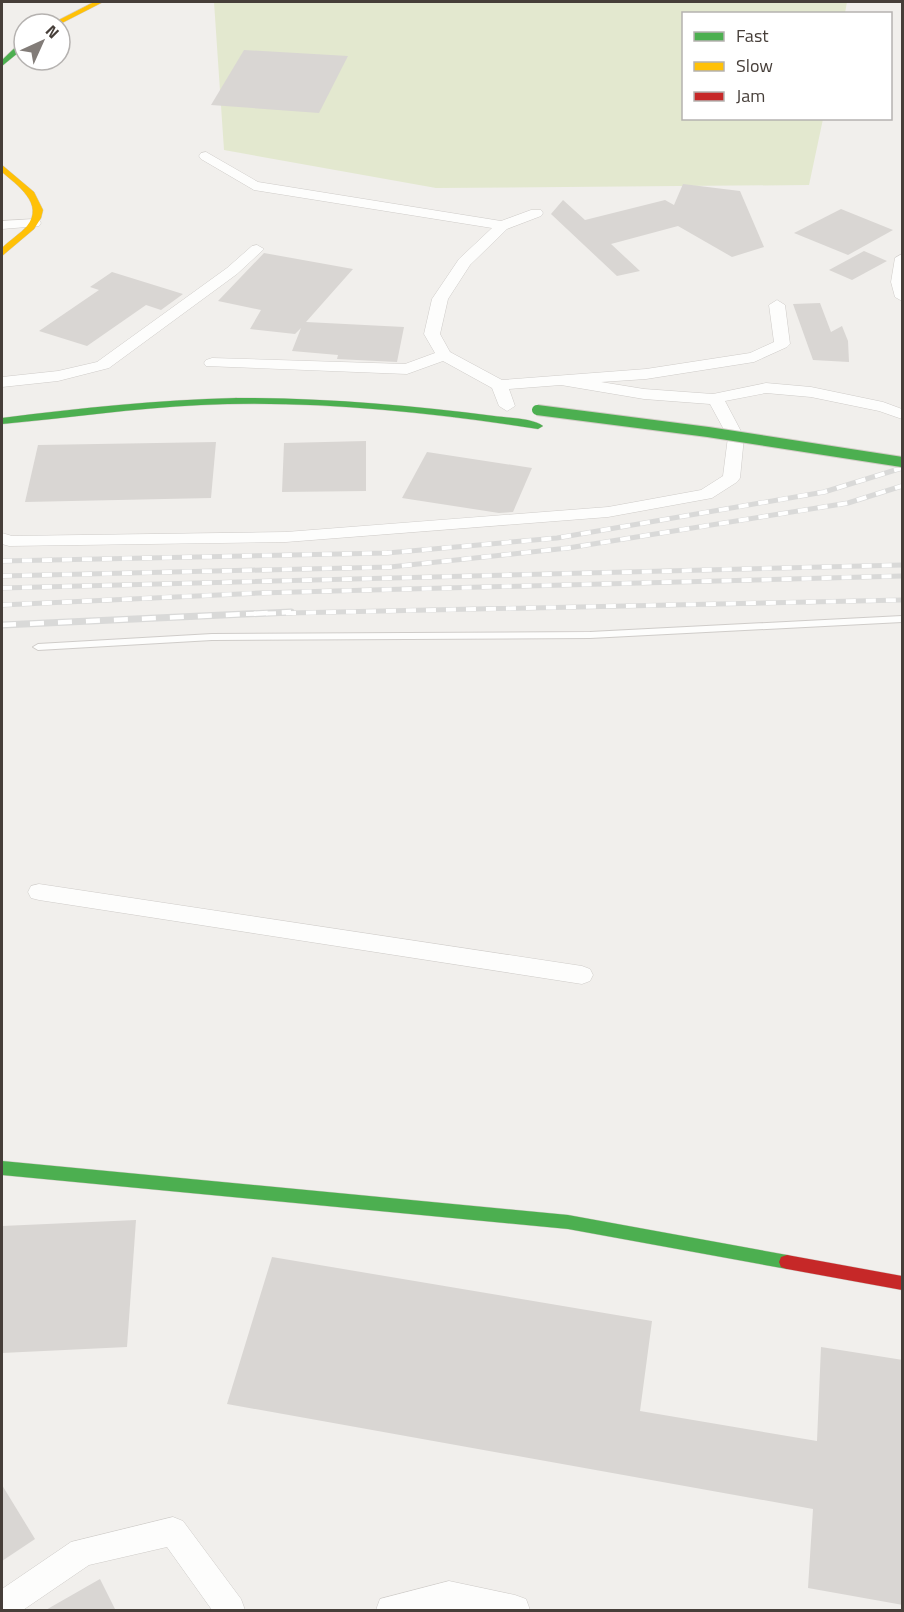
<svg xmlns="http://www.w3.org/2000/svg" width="904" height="1612" viewBox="0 0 904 1612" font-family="'Titillium Web',sans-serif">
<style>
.green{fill:#e3e8cf}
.building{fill:#d9d6d3}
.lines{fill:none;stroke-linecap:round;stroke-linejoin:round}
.lane-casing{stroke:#cfccc9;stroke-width:2}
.street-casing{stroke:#cfccc9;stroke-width:1}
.fast-casing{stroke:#d1cbc5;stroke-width:1}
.slow-casing{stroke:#d1cbc5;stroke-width:1}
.jam-casing{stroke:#d1cbc5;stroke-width:1}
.lane{fill:#fdfdfc;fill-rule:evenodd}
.street{fill:#fdfdfc;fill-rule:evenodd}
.fast{fill:#4caf50;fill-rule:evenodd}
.slow{fill:#ffc107;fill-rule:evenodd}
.jam{fill:#c62828;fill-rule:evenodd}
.rail-far1-casing{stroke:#d9d9d8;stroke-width:5}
.rail-casing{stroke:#d9d9d8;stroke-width:7}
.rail-far1{stroke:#fff;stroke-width:4;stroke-dasharray:10;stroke-linecap:butt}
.rail{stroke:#fff;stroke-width:4.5;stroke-dasharray:14;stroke-linecap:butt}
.fast-bridge-casing{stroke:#d1cbc5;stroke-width:12;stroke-linecap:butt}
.fast-bridge{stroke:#4caf50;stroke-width:10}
</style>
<rect width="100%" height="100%" fill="#f1efec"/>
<path class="green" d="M 214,2 L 847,2 L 845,13 L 684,14 L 684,118 L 823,119 L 809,185 L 436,188 L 224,150 Z"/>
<g class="building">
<path d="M 244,50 L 348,56 L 319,113 L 211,105 Z"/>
<path d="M 683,184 L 740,191 L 764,247 L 732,257 L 678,226 L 611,244 L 640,271 L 617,276 L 551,214 L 563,200 L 585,220 L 665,200 L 674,205 Z"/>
<path d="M 841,209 L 893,230 L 848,255 L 794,233 Z"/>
<path d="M 864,251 L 887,261 L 852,280 L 829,270 Z"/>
<path d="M 264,253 L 353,269 L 306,322 L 404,327 L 397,362 L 337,359 L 338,355 L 292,351 L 301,328 L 295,334 L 250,329 L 261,310 L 218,301 Z"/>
<path d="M 112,272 L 183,294 L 161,310 L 146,305 L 87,346 L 39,331 L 99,290 L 90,287 Z"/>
<path d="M 820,303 L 831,332 L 842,326 L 848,341 L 849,362 L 813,360 L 793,304 Z"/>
<path d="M 366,441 L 366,491 L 282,492 L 284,443 Z"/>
<path d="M 216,442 L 211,498 L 25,502 L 38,445 Z"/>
<path d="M 427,452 L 532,468 L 513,512 L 499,513 L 402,498 Z"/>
<path d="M 136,1220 L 127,1347 L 2,1353 L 2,1226 Z"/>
<path d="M 272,1257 L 652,1321 L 640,1411 L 817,1441 L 821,1347 L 903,1360 L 903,1605 L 808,1588 L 813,1509 L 227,1404 Z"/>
<path d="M 2,1485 L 35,1539 L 2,1561 Z"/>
<path d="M 100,1579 L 116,1611 L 44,1611 Z"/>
</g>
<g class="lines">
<defs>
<path id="lane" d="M 902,616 L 902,622 L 590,638 L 212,640 L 38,650 L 33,647 L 38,644 L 212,634 L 590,632 Z"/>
<g id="street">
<path d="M 206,152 L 258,182 L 501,221 L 531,210 L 541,210 L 543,213 L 541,216 L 507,229 L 470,265 L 448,299 L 440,334 L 450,352 L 502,380 L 646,369 L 750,353 L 774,342 L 769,305 L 777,300 L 785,305 L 790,344 L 787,347 L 754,362 L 646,379 L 601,382 L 644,389 L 713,394 L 766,383 L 811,387 L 883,402 L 902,409 L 902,419 L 879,411 L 811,397 L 766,393 L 725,401 L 744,437 L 740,478 L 737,482 L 712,498 L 608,517 L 286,542 L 9,546 L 2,544 L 2,533 L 12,536 L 286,532 L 608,507 L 701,490 L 723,476 L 728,437 L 710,404 L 644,399 L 561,385 L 509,389 L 515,406 L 507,411 L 499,406 L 492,388 L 443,361 L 407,374 L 206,366 L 204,363 L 206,360 L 212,358 L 405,364 L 435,353 L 424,334 L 432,299 L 459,259 L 492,228 L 254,190 L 201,159 L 199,156 L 201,153 Z"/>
<path d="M 34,219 L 39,220 L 41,223 L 39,226 L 2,229 L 2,221 Z"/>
<path d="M 257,245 L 264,249 L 237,274 L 109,368 L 58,381 L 2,387 L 2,377 L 58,371 L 97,362 L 227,268 L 252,246 Z"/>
<path d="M 902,254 L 902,301 L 895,297 L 891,282 L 895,258 Z"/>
<path d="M 39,884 L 582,966 L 590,969 L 593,975 L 590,981 L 582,984 L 39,900 L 31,898 L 28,892 L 31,886 Z"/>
<path d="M 173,1517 L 183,1521 L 241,1599 L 245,1610 L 212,1610 L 167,1547 L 89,1565 L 23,1610 L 2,1610 L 2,1589 L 71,1542 Z"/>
<path d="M 449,1581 L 515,1595 L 526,1599 L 530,1610 L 376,1610 L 380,1599 Z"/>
</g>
<g id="fast">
<path d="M 21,42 L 24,42 L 24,48 L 2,66 L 2,60 Z"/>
<path d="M 236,398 C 323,398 409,405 494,416 C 508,418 533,418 543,426 L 538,429 C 427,412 314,400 201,405 C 134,408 68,418 2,424 L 2,418 C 80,408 158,400 236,398 Z"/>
<path d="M 2,1161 L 568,1215 L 787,1255 L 793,1257 L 795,1262 L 793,1267 L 787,1269 L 568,1229 L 2,1175 Z"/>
</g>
<g id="slow">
<path d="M 94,2 L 103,2 L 60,24 L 51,24 Z"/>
<path d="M 2,165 L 34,192 L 43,210 L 41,218 L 34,229 L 2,256 L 2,248 C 10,240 20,234 27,226 C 45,204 17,185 2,172 Z"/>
</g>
<path id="jam" d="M 787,1255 L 902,1276 L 902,1290 L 787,1269 L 781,1267 L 779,1262 L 781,1257 Z"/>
</defs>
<use href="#lane" class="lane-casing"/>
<use href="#street" class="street-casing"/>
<use href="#fast" class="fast-casing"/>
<use href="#slow" class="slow-casing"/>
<use href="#jam" class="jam-casing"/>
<use href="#lane" class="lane"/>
<use href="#street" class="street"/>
<use href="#fast" class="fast"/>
<use href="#slow" class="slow"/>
<use href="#jam" class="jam"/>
<defs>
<g id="rail-far1">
<path d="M 2,561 L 387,553 L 557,538 L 824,492 L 902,468"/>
<path d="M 2,576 L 390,567 L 568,548 L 848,503 L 902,486"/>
<path d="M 2,588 L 902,565"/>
<path d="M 2,605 L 259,593 L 902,576"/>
<path d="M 246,614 L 902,600"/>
</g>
<path id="rail" d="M 2,625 L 291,612"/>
</defs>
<use href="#rail-far1" class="rail-far1-casing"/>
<use href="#rail" class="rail-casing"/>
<use href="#rail-far1" class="rail-far1"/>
<use href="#rail" class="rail"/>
<defs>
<path id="fast-bridge" d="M 537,410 L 708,432 L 902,462"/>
</defs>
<use href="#fast-bridge" class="fast-bridge-casing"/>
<use href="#fast-bridge" class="fast-bridge"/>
</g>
<rect width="904" height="1612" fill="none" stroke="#463e39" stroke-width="6"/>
<rect x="682" y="12" width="210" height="108" fill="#ffffff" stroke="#b5b2b0" stroke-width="1.5"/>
<rect x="694" y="32" width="30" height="9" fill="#4caf50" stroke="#b5b2b0" stroke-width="1.5"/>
<text x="736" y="42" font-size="18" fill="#463e39">Fast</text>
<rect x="694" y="62" width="30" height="9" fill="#ffc107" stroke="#b5b2b0" stroke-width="1.5"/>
<text x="736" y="72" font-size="18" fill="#463e39">Slow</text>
<rect x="694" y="92" width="30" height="9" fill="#c62828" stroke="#b5b2b0" stroke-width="1.5"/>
<text x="736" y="102" font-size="18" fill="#463e39">Jam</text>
<g transform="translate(42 42) rotate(45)"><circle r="28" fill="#ffffff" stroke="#b5b2b0" stroke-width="1.5"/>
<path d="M0-4.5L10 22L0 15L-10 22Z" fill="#827c78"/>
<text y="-9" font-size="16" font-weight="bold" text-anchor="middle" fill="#463e39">N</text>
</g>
</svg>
